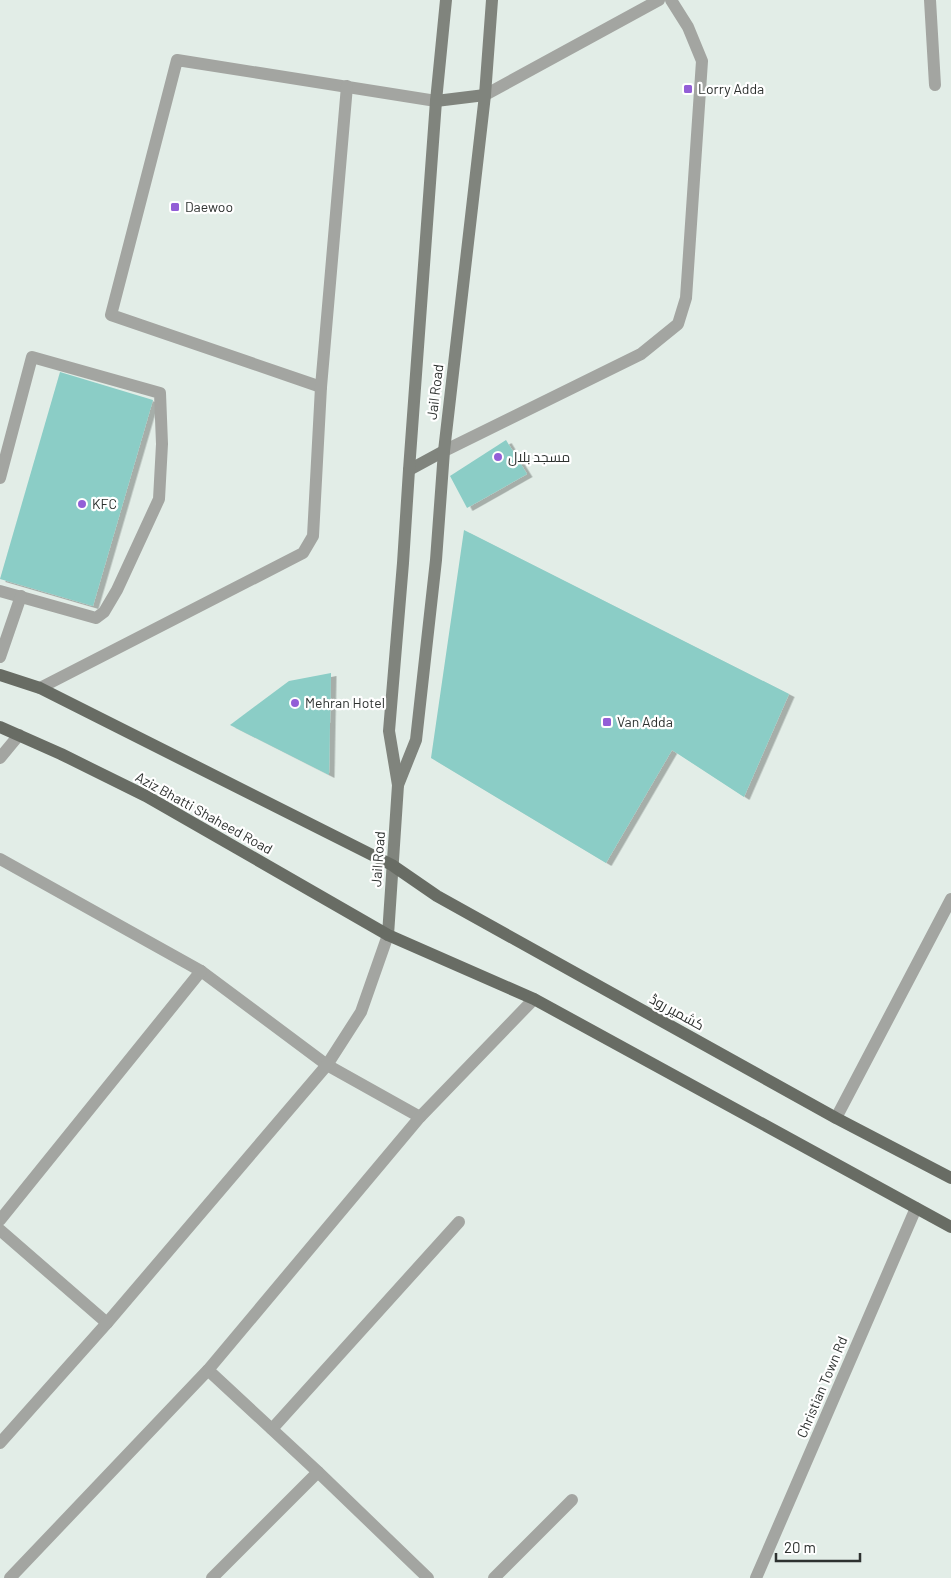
<svg xmlns="http://www.w3.org/2000/svg" width="951" height="1578" viewBox="0 0 951 1578" font-family="Barlow,Cairo,sans-serif">
<style>
.building{fill:#8bcdc6;filter:url(#shadow)}
.lines{fill:none;stroke-linecap:round;stroke-linejoin:round}
.service{stroke:#a3a5a1;stroke-width:12}
.minor{stroke:#a3a5a1;stroke-width:12}
.tertiary{stroke:#a3a5a1;stroke-width:12}
.secondary{stroke:#80847d;stroke-width:12}
.primary{stroke:#686c64;stroke-width:12}
.poi-dot{fill:#935ed7;stroke:#fff;stroke-width:2}
.labels{text-anchor:middle;stroke-width:4.5;stroke-linejoin:round;paint-order:stroke}
.poi-label{font-size:14px;fill:#2e3230;stroke:#fff;text-anchor:start}
.street-label{font-size:14px;fill:#2e3230;stroke:#fff}
</style>
<defs>
<filter id="shadow"><feDropShadow dx="5.5" dy="3" stdDeviation="0" flood-color="#0004"/></filter>
</defs>
<rect width="100%" height="100%" fill="#e2ede7"/>
<g class="building">
<path d="M 60,372 L 153,400 L 93,606 L 0,579 Z"/>
<path d="M 506,440 L 527,474 L 467,508 L 450,476 Z"/>
<path d="M 464,530 L 789,694 L 744,797 L 672,750 L 606,863 L 431,758 Z"/>
<path d="M 331,673 L 329,775 L 230,725 L 289,681 Z"/>
</g>
<g class="lines">
<g class="service">
<path d="M 930,0 L 935,85"/>
<path d="M 485,95 L 659,0"/>
<path d="M 444,451 L 641,354 L 678,324 L 686,298 L 702,61 L 688,27 L 671,0"/>
<path d="M 0,478 L 32,357 L 160,393 L 162,444 L 159,499 L 117,590 L 104,612 L 96,618 L 0,591"/>
<path d="M 0,657 L 21,596"/>
</g>
<g class="minor">
<path d="M 321,387 L 111,315 L 177,60 L 436,101"/>
<path d="M 40,688 L 303,553 L 313,536 L 321,387 L 347,86"/>
<path d="M 0,758 L 19,735"/>
<path d="M 0,859 L 201,971 L 327,1065 L 420,1117"/>
<path d="M 836,1118 L 951,899"/>
<path d="M 0,1220 L 201,971"/>
<path d="M 0,1230 L 107,1323"/>
<path d="M 208,1370 L 318,1472 L 428,1578"/>
<path d="M 272,1429 L 459,1222"/>
<path d="M 0,1443 L 107,1323 L 327,1065 L 361,1012 L 388,935"/>
<path d="M 10,1578 L 208,1370 L 420,1117 L 534,999"/>
<path d="M 212,1578 L 318,1472"/>
<path d="M 494,1578 L 572,1500"/>
</g>
<path class="tertiary" d="M 756,1578 L 916,1208"/>
<g class="secondary">
<path d="M 436,101 L 485,95"/>
<path d="M 409,470 L 444,451"/>
<path d="M 398,785 L 416,740 L 436,560 L 444,451 L 485,95 L 492,0"/>
<path d="M 388,935 L 398,785 L 389,731 L 403,563 L 409,470 L 436,101 L 446,0"/>
</g>
<g class="primary">
<path d="M 0,675 L 40,688 L 392,865 L 437,896 L 836,1118 L 951,1178"/>
<path d="M 0,727 L 61,754 L 146,796 L 388,935 L 534,999 L 951,1227"/>
</g>
</g>
<g class="poi-dot">
<rect x="683" y="84" width="10" height="10" rx="2.5"/>
<rect x="170" y="202" width="10" height="10" rx="2.5"/>
<circle cx="498" cy="457" r="5"/>
<circle cx="82" cy="504" r="5"/>
<circle cx="295" cy="703" r="5"/>
<rect x="602" y="717" width="10" height="10" rx="2.5"/>
</g>
<g class="labels">
<g class="poi-label">
<text x="698" y="94">Lorry Adda</text>
<text x="185" y="212">Daewoo</text>
<text x="508" y="462">مسجد بلال</text>
<text x="92" y="509">KFC</text>
<text x="305" y="708">Mehran Hotel</text>
<text x="617" y="727">Van Adda</text>
</g>
<g class="street-label">
<text transform="translate(435 392) rotate(-83)" y="5">Jail Road</text>
<text transform="translate(204 813) rotate(29)" y="5">Aziz Bhatti Shaheed Road</text>
<text transform="translate(378 859) rotate(-86)" y="5">Jail Road</text>
<text transform="translate(677 1012) rotate(29)" y="5">کشمیر روڈ</text>
<text transform="translate(822 1387) rotate(-67)" y="5">Christian Town Rd</text>
</g>
</g>
<path d="M776 1553v8h84v-8" fill="none" stroke="#2e3230" stroke-width="2.5"/>
<text x="784" y="1553" font-size="15" fill="#2e3230" stroke="#ffffff" stroke-width="4" paint-order="stroke">20 m</text>
</svg>
